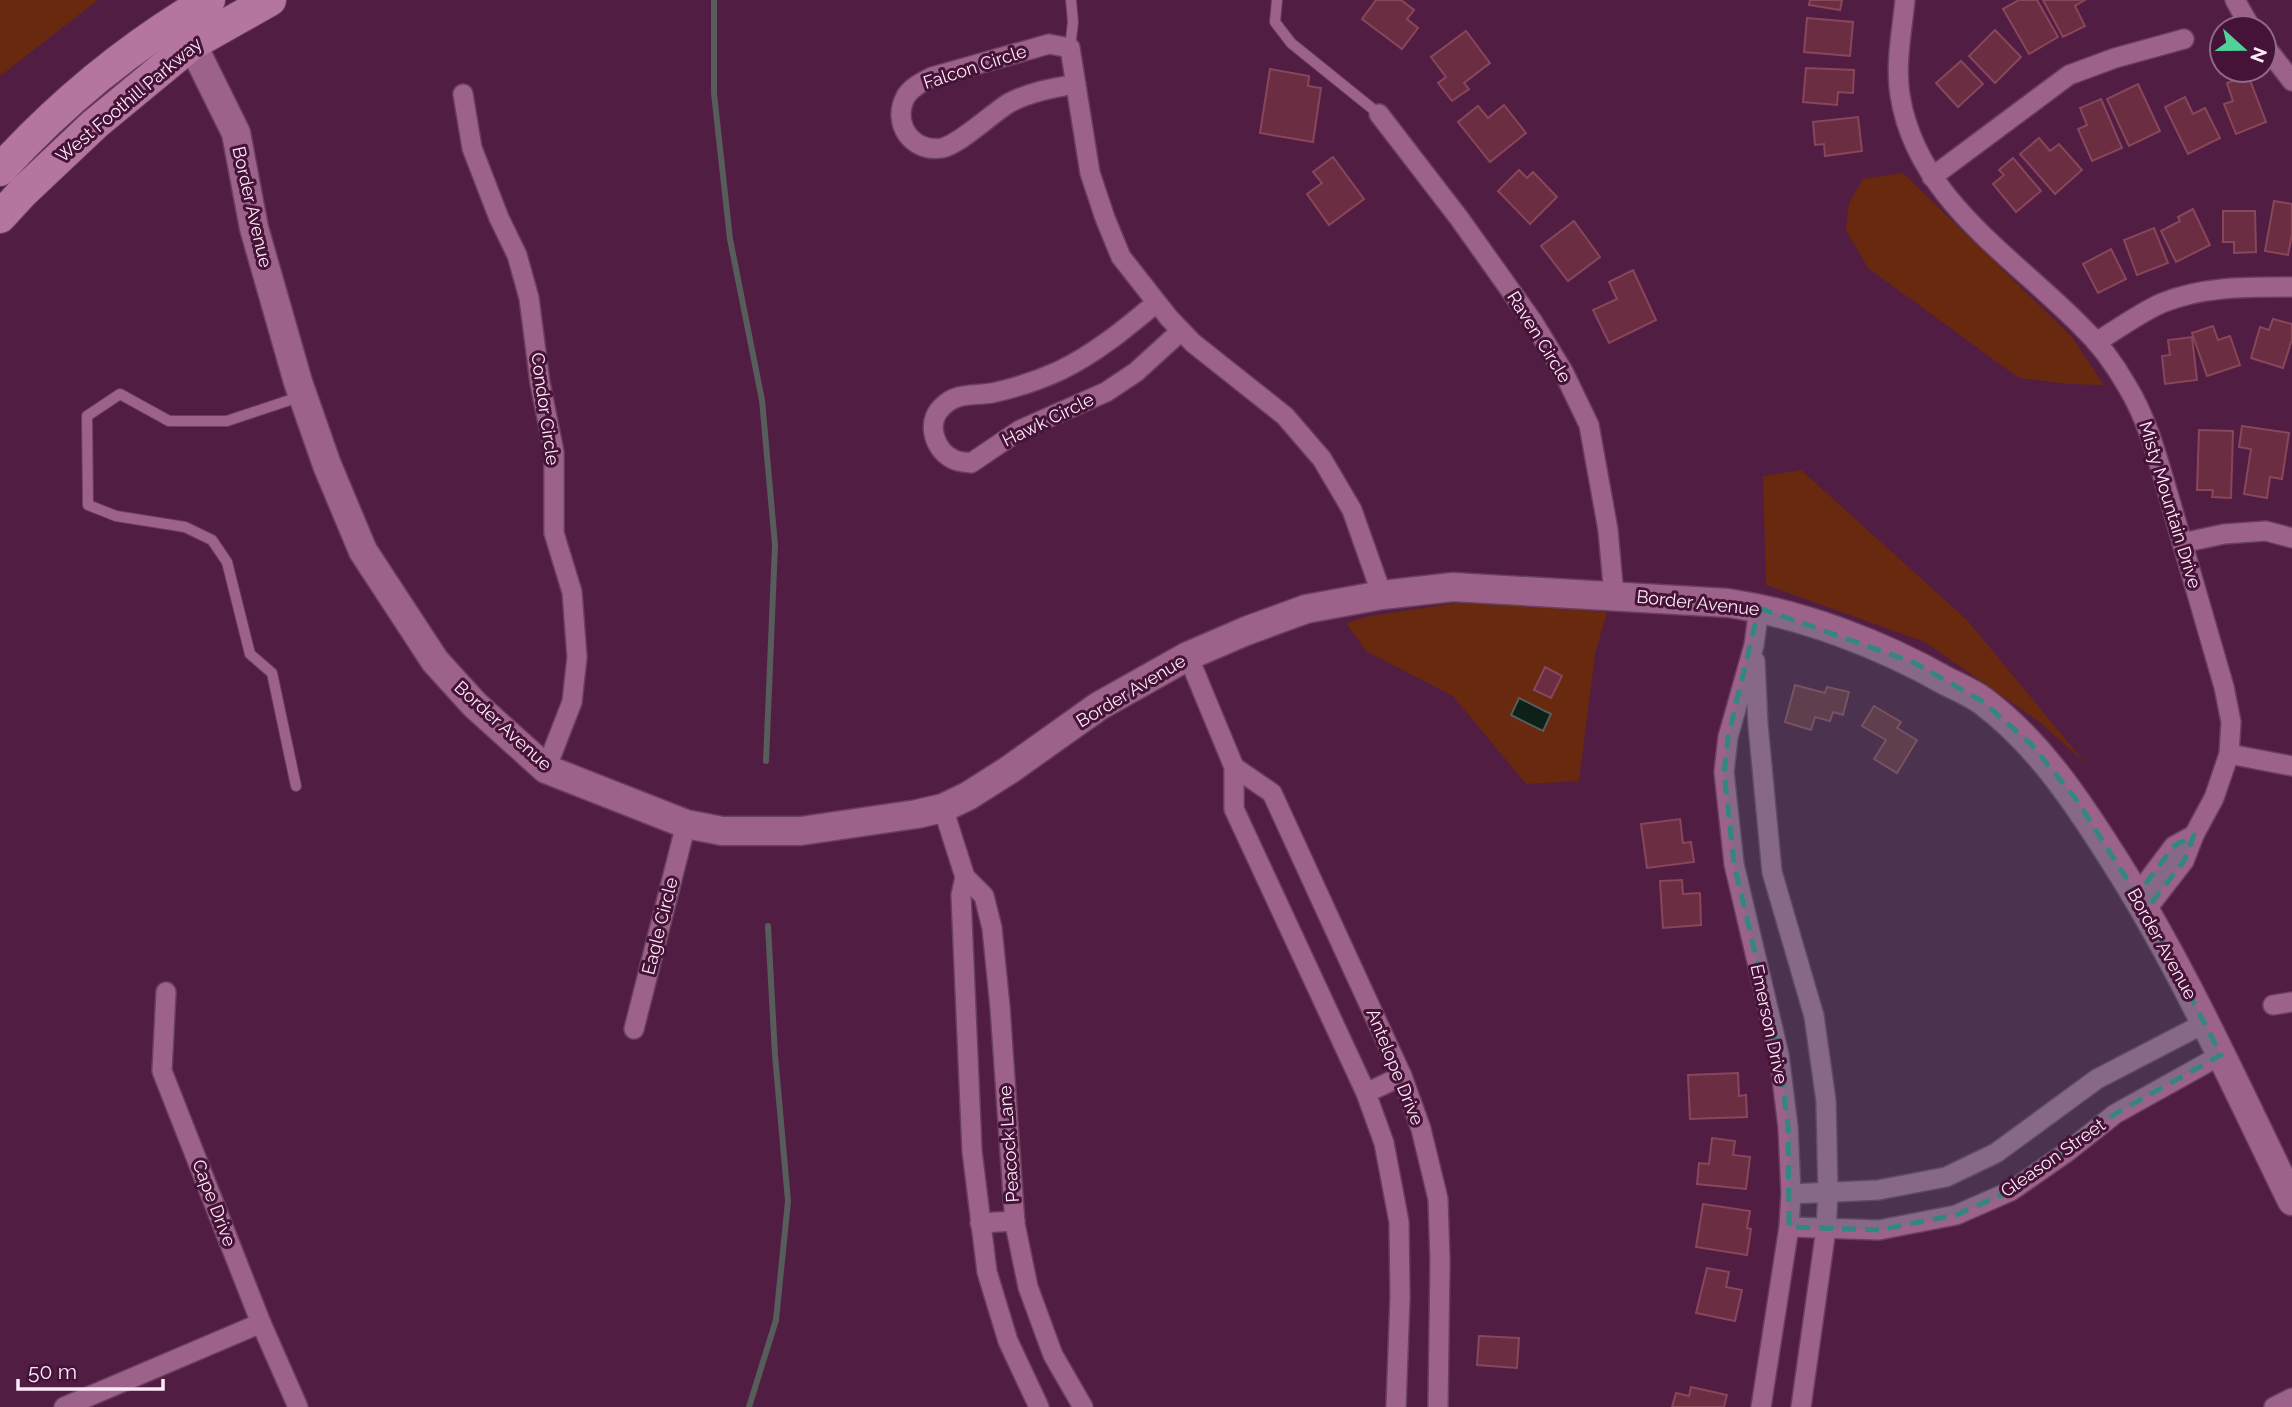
<svg xmlns="http://www.w3.org/2000/svg" width="2292" height="1407" viewBox="0 0 2292 1407" font-family="Raleway,sans-serif">
<style>
.green{fill:#68290f}
.water{fill:#0e2118;stroke:#565d5b;stroke-width:2}
.lines{fill:none;stroke-linecap:round;stroke-linejoin:round}
.stream{stroke:#565d5b;stroke-width:6}
.building{fill:#6b2d42;stroke:#88465b;stroke-width:2}
.lane-casing{stroke:#6a3e5e;stroke-width:12}
.street-casing{stroke:#6a3e5e;stroke-width:22}
.secondary-casing{stroke:#6a3e5e;stroke-width:31}
.primary-casing{stroke:#6a3e5e;stroke-width:34}
.lane{stroke:#9d6289;stroke-width:10}
.street{stroke:#9d6289;stroke-width:19}
.secondary{stroke:#9d6289;stroke-width:28}
.primary{stroke:#b4769f;stroke-width:32}
.marked{fill:#338783;fill-opacity:0.2;stroke:#338783;stroke-width:5;stroke-dasharray:14 9;stroke-linejoin:round}
.labels{text-anchor:middle;stroke-width:6;stroke-linejoin:round;paint-order:stroke}
.street-label{font-size:18px;fill:#ffeaf7;stroke:#461338}
</style>
<rect width="100%" height="100%" fill="#521d42"/>
<g class="green">
<path d="M 0,0 L 98,0 L 0,76 Z"/>
<path d="M 1903,173 L 2072,337 L 2104,385 L 2068,384 L 2019,378 L 1868,268 L 1846,230 L 1849,203 L 1863,179 Z"/>
<path d="M 1801,470 L 1967,620 L 2086,764 L 2041,723 L 1925,642 L 1766,585 L 1763,476 Z"/>
<path d="M 1470,601 L 1607,612 L 1595,654 L 1579,781 L 1526,784 L 1453,696 L 1366,651 L 1346,623 L 1370,616 Z"/>
</g>
<path class="water" d="M 1519,698 L 1551,714 L 1543,731 L 1511,715 Z"/>
<g class="lines">
<g class="stream">
<path d="M 714,0 L 714,93 L 718,130 L 730,239 L 762,400 L 775,545 L 766,761"/>
<path d="M 749,1407 L 776,1320 L 788,1201 L 775,1055 L 768,926"/>
</g>
</g>
<g class="building">
<path d="M 1376,0 L 1401,0 L 1414,10 L 1407,19 L 1418,28 L 1402,49 L 1362,19 Z"/>
<path d="M 1810,0 L 1842,0 L 1840,10 L 1809,5 Z"/>
<path d="M 2019,0 L 2037,0 L 2058,37 L 2029,54 L 2003,9 Z"/>
<path d="M 2043,0 L 2085,0 L 2075,6 L 2085,26 L 2063,37 Z"/>
<path d="M 1807,18 L 1853,22 L 1850,56 L 1804,52 Z"/>
<path d="M 1995,30 L 2021,57 L 1995,83 L 1969,56 Z"/>
<path d="M 1466,31 L 1490,63 L 1464,83 L 1469,89 L 1452,101 L 1438,83 L 1446,77 L 1431,57 Z"/>
<path d="M 1961,61 L 1983,84 L 1958,107 L 1936,83 Z"/>
<path d="M 1806,68 L 1854,70 L 1853,93 L 1838,92 L 1837,105 L 1803,102 Z"/>
<path d="M 1270,69 L 1309,76 L 1308,86 L 1321,88 L 1313,142 L 1260,133 Z"/>
<path d="M 2248,75 L 2266,122 L 2236,134 L 2224,104 L 2233,101 L 2227,83 Z"/>
<path d="M 2138,84 L 2160,131 L 2129,146 L 2107,99 Z"/>
<path d="M 2185,97 L 2193,114 L 2205,108 L 2220,138 L 2188,154 L 2165,107 Z"/>
<path d="M 2101,99 L 2122,148 L 2092,161 L 2078,129 L 2087,125 L 2080,108 Z"/>
<path d="M 1504,105 L 1526,133 L 1490,162 L 1458,122 L 1478,106 L 1488,118 Z"/>
<path d="M 1858,117 L 1862,151 L 1825,156 L 1824,144 L 1815,145 L 1813,122 Z"/>
<path d="M 2039,138 L 2050,151 L 2059,144 L 2082,170 L 2055,194 L 2020,154 Z"/>
<path d="M 1333,157 L 1364,199 L 1329,225 L 1307,194 L 1322,183 L 1313,172 Z"/>
<path d="M 2013,158 L 2041,191 L 2016,212 L 1993,184 L 2004,175 L 1999,170 Z"/>
<path d="M 1519,170 L 1527,178 L 1533,172 L 1557,197 L 1530,224 L 1498,191 Z"/>
<path d="M 2274,201 L 2292,204 L 2292,235 L 2288,255 L 2265,251 Z"/>
<path d="M 2193,209 L 2210,245 L 2176,262 L 2161,231 L 2180,221 L 2178,217 Z"/>
<path d="M 2223,211 L 2255,211 L 2256,252 L 2234,253 L 2234,242 L 2223,242 Z"/>
<path d="M 1574,221 L 1600,257 L 1568,281 L 1541,246 Z"/>
<path d="M 2154,228 L 2168,263 L 2137,275 L 2124,240 Z"/>
<path d="M 2111,249 L 2126,279 L 2098,293 L 2083,264 Z"/>
<path d="M 1633,270 L 1656,320 L 1609,343 L 1593,310 L 1617,299 L 1609,282 Z"/>
<path d="M 2273,319 L 2292,324 L 2292,339 L 2283,368 L 2251,358 L 2260,327 L 2269,330 Z"/>
<path d="M 2213,326 L 2218,340 L 2230,336 L 2240,365 L 2207,376 L 2192,333 Z"/>
<path d="M 2192,337 L 2197,380 L 2165,384 L 2162,356 L 2170,355 L 2168,340 Z"/>
<path d="M 2242,426 L 2289,433 L 2282,479 L 2270,477 L 2267,498 L 2244,494 L 2251,449 L 2239,447 Z"/>
<path d="M 2199,430 L 2233,431 L 2231,498 L 2212,497 L 2213,490 L 2197,490 Z"/>
<path d="M 1545,667 L 1562,676 L 1551,698 L 1534,690 Z"/>
<path d="M 1795,685 L 1825,693 L 1827,687 L 1849,692 L 1843,715 L 1833,712 L 1830,721 L 1815,717 L 1811,730 L 1785,722 Z"/>
<path d="M 1874,706 L 1901,722 L 1897,728 L 1917,740 L 1897,773 L 1874,759 L 1886,740 L 1862,726 Z"/>
<path d="M 1680,819 L 1683,843 L 1691,842 L 1694,862 L 1647,868 L 1641,824 Z"/>
<path d="M 1682,880 L 1683,894 L 1700,893 L 1701,925 L 1663,928 L 1660,881 Z"/>
<path d="M 1738,1073 L 1739,1096 L 1746,1095 L 1747,1117 L 1690,1119 L 1688,1075 Z"/>
<path d="M 1712,1138 L 1735,1141 L 1733,1155 L 1750,1157 L 1746,1189 L 1697,1184 L 1699,1163 L 1709,1164 Z"/>
<path d="M 1703,1204 L 1750,1211 L 1747,1228 L 1751,1229 L 1747,1255 L 1696,1247 Z"/>
<path d="M 1707,1268 L 1729,1272 L 1726,1287 L 1742,1290 L 1735,1321 L 1696,1313 Z"/>
<path d="M 1479,1336 L 1519,1338 L 1517,1368 L 1477,1365 Z"/>
<path d="M 1691,1387 L 1727,1395 L 1724,1407 L 1672,1407 L 1676,1393 L 1689,1396 Z"/>
</g>
<g class="lines">
<defs>
<g id="lane">
<path d="M 1277,0 L 1275,22 L 1291,43 L 1379,114"/>
<path d="M 1070,48 L 1073,22 L 1071,0"/>
<path d="M 296,786 L 272,673 L 250,654 L 227,562 L 212,540 L 185,527 L 116,516 L 88,505 L 87,416 L 120,394 L 169,421 L 227,421 L 299,397"/>
</g>
<g id="street">
<path d="M 1905,0 C 1902,31 1895,64 1900,95 C 1916,199 2014,257 2082,327 C 2099,343 2115,365 2127,386 C 2149,422 2159,464 2171,504 C 2189,565 2206,626 2224,687 L 2231,722 L 2229,754 L 2214,798 L 2194,835 L 2184,861 L 2146,910"/>
<path d="M 2235,0 L 2251,28"/>
<path d="M 2264,45 L 2292,81"/>
<path d="M 1076,84 C 1052,88 1030,92 1009,103 C 991,114 960,144 942,148 C 912,153 891,123 906,96 C 912,87 922,82 932,77 L 1049,44 L 1070,48 L 1090,173 L 1105,218 L 1121,257 L 1169,318 L 1193,343 L 1285,416 L 1322,459 L 1352,510 L 1382,595"/>
<path d="M 463,94 L 472,148 L 499,218 L 517,255 L 529,298 L 540,383 L 554,452 L 554,533 L 572,592 L 577,657 L 572,702 L 546,769"/>
<path d="M 1379,114 L 1459,218 L 1533,322 L 1564,373 L 1589,425 L 1608,530 L 1614,596"/>
<path d="M 1932,177 L 2069,75 L 2115,58 L 2184,39"/>
<path d="M 1156,303 C 1126,328 1095,354 1059,371 C 1037,381 1015,388 992,393 C 973,396 956,392 942,407 C 925,423 935,452 955,460 C 959,462 966,462 971,463 L 1020,430 L 1106,392 L 1136,372 L 1181,331"/>
<path d="M 2096,342 C 2117,330 2139,313 2162,303 C 2203,286 2248,287 2292,287"/>
<path d="M 2182,543 L 2224,534 L 2266,531 L 2292,538"/>
<path d="M 1759,608 L 1754,645 L 1728,737 L 1724,772 L 1734,864 L 1779,1055 L 1788,1127 L 1791,1194 L 1789,1227 L 1761,1407"/>
<path d="M 1188,656 L 1234,767 L 1234,809 L 1366,1093 L 1384,1143 L 1399,1222 L 1400,1297 L 1396,1407"/>
<path d="M 1755,661 L 1758,725 L 1772,872 L 1814,1016 L 1826,1101 L 1828,1193 L 1826,1229 L 1801,1407"/>
<path d="M 2229,754 L 2292,766"/>
<path d="M 1234,767 L 1272,793 L 1402,1076 L 1421,1129 L 1438,1199 L 1440,1261 L 1438,1407"/>
<path d="M 943,808 L 965,877 L 984,896 L 992,928 L 1000,1007 L 1015,1224 L 1028,1287 L 1053,1355 L 1083,1407"/>
<path d="M 965,877 L 961,895 L 972,1151 L 987,1272 L 1008,1341 L 1039,1407"/>
<path d="M 2137,895 L 2174,846 L 2194,835"/>
<path d="M 166,992 L 162,1071 L 261,1323 L 298,1407"/>
<path d="M 2273,1005 L 2292,1002"/>
<path d="M 634,1029 L 686,824"/>
<path d="M 1366,1093 L 1402,1076"/>
<path d="M 1791,1194 L 1878,1190 L 1946,1177 L 1996,1153 L 2097,1079 L 2205,1023"/>
<path d="M 980,1223 L 1015,1221"/>
<path d="M 1789,1227 L 1879,1230 L 1956,1215 L 2011,1191 L 2067,1152 L 2115,1114 L 2221,1055"/>
<path d="M 64,1407 L 261,1323"/>
<path d="M 2274,1407 L 2292,1398"/>
</g>
<path id="secondary" d="M 180,27 L 192,44 L 236,133 L 254,228 L 298,382 L 327,465 L 363,551 L 435,661 L 475,705 L 546,769 L 686,824 L 722,831 L 801,831 L 917,814 L 943,808 L 968,796 L 1009,770 L 1099,706 L 1188,656 L 1246,631 L 1306,609 L 1382,595 L 1453,587 L 1728,603 C 1802,614 1881,644 1946,681 C 1958,687 1972,693 1983,701 C 2036,741 2073,795 2108,850 C 2180,961 2234,1083 2292,1201"/>
<g id="primary">
<path d="M 0,170 C 61,103 132,45 209,0"/>
<path d="M 0,217 L 23,192 L 95,124 L 192,44 L 270,0"/>
</g>
</defs>
<use href="#lane" class="lane-casing"/>
<use href="#street" class="street-casing"/>
<use href="#secondary" class="secondary-casing"/>
<use href="#primary" class="primary-casing"/>
<use href="#lane" class="lane"/>
<use href="#street" class="street"/>
<use href="#secondary" class="secondary"/>
<use href="#primary" class="primary"/>
</g>
<path class="marked" d="M 1759,608 L 1913,662 L 1982,701 L 2032,745 L 2076,799 L 2137,895 L 2174,846 L 2194,835 L 2184,861 L 2146,910 L 2221,1055 L 2115,1114 L 2011,1191 L 1956,1215 L 1879,1230 L 1789,1227 L 1788,1127 L 1779,1055 L 1734,864 L 1724,772 L 1728,737 Z"/>
<g class="labels">
<g class="street-label">
<text transform="translate(975 67) rotate(-18)" y="6">Falcon Circle</text>
<text transform="translate(129 100) rotate(-40)" y="6">West Foothill Parkway</text>
<text transform="translate(252 207) rotate(77)" y="6">Border Avenue</text>
<text transform="translate(1539 337) rotate(58)" y="6">Raven Circle</text>
<text transform="translate(545 409) rotate(82)" y="6">Condor Circle</text>
<text transform="translate(1048 420) rotate(-26)" y="6">Hawk Circle</text>
<text transform="translate(2170 505) rotate(73)" y="6">Misty Mountain Drive</text>
<text transform="translate(1698 603) rotate(6)" y="6">Border Avenue</text>
<text transform="translate(1131 691) rotate(-31)" y="6">Border Avenue</text>
<text transform="translate(503 726) rotate(42)" y="6">Border Avenue</text>
<text transform="translate(660 926) rotate(-76)" y="6">Eagle Circle</text>
<text transform="translate(2162 944) rotate(61)" y="6">Border Avenue</text>
<text transform="translate(1769 1024) rotate(78)" y="6">Emerson Drive</text>
<text transform="translate(1395 1067) rotate(68)" y="6">Antelope Drive</text>
<text transform="translate(1009 1144) rotate(-94)" y="6">Peacock Lane</text>
<text transform="translate(2053 1158) rotate(-35)" y="6">Gleason Street</text>
<text transform="translate(214 1203) rotate(69)" y="6">Cape Drive</text>
</g>
</g>
<g transform="translate(2243 49) rotate(111)"><circle r="33" fill="#461338" stroke="#906984" stroke-width="2"/>
<path d="M0-5L12 26L0 18L-12 26Z" fill="#50d398"/>
<text y="-10" font-size="19" font-weight="bold" text-anchor="middle" fill="#ffeaf7">N</text>
</g>
<path d="M18 1379v10h145v-10" fill="none" stroke="#ffeaf7" stroke-width="3.5"/>
<text x="28" y="1379" font-size="21" fill="#ffeaf7" stroke="#461338" stroke-width="5" paint-order="stroke">50 m</text>
</svg>
